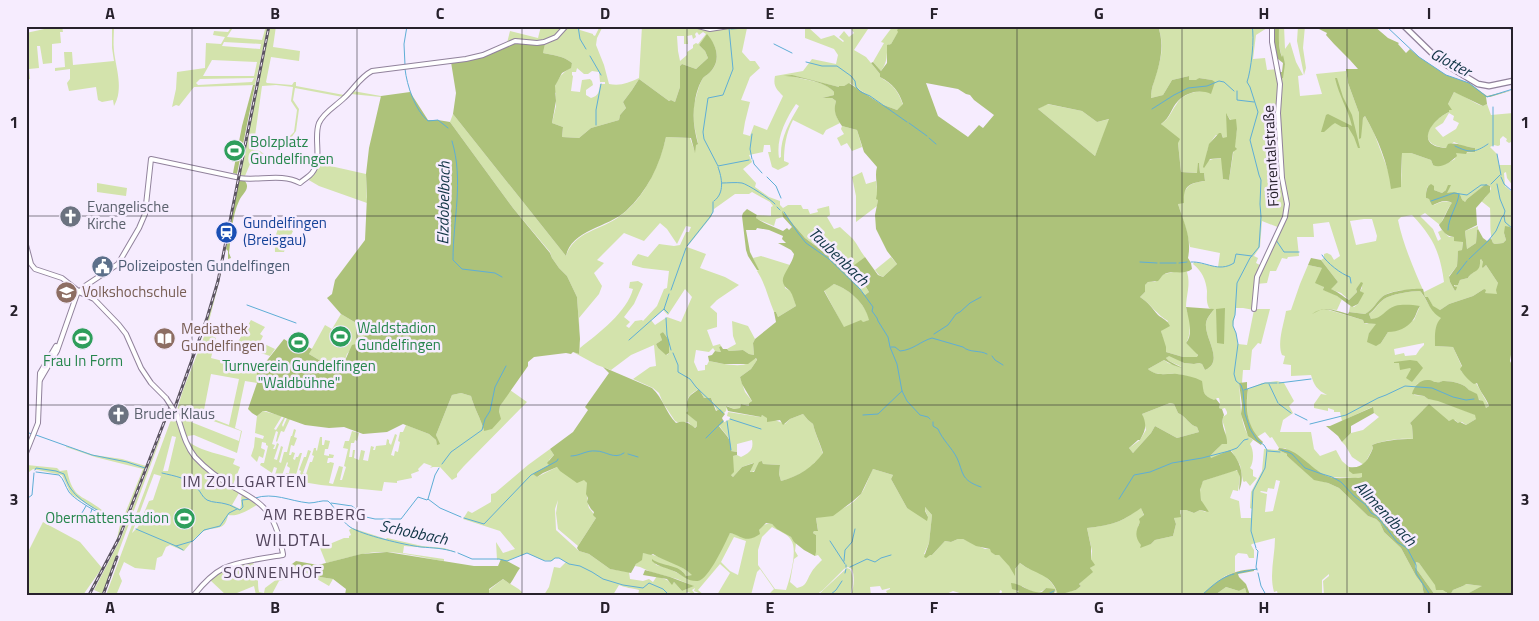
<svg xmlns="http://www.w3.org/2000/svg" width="1539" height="621" viewBox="0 0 1539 621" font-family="'Titillium Web',sans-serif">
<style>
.green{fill:#d3e3ac;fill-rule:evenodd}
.forest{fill:#adc27a;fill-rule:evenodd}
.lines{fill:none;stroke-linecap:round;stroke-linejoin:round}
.stream{stroke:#5eaed6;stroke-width:1}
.tertiary-casing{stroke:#91829c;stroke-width:6}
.secondary-casing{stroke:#91829c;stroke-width:7}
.tertiary{stroke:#fff;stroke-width:4}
.secondary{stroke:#fff;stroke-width:4.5}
.rail-casing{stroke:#5c5562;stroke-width:3}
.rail{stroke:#f6ecfe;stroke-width:1;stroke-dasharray:4;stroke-linecap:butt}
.tertiary-bridge-casing{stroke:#91829c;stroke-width:6;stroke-linecap:butt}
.tertiary-bridge{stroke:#fff;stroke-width:4}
.grid{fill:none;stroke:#27212c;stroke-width:1;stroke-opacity:0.55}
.labels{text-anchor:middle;stroke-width:5;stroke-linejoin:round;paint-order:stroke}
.leisure-label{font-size:15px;fill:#27864d;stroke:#f6ecfe;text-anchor:start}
.street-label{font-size:15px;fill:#27212c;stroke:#f6ecfe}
.worship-label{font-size:15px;fill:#5b616d;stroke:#f6ecfe;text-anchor:start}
.transit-label{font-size:15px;fill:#164399;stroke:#f6ecfe;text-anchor:start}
.service-label{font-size:15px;fill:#4e5e75;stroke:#f6ecfe;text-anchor:start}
.education-label{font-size:15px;fill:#785e54;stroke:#f6ecfe;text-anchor:start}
.water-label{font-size:16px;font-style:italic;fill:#103445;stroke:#f6ecfe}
.neighbourhood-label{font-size:16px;letter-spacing:1px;fill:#52455c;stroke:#f6ecfe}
.quarter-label{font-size:18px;letter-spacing:1px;fill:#52455c;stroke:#f6ecfe}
.neatline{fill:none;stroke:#27212c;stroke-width:2}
.grid-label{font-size:16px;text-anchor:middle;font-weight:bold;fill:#27212c}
</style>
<rect width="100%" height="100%" fill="#f6ecfe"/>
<g class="green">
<path d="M 58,26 L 62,26 L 63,32 L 60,32 L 61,43 L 52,44 L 52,63 L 43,64 L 40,46 L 37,46 L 39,68 L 29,69 L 30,79 L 26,80 L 26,33 Z"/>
<path d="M 112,26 L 114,26 C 114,34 113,43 114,51 C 116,69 124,89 114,106 L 113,100 L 102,102 L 98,100 L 96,87 L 69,91 L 67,83 L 70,79 L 70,69 L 55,71 L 55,68 L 65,67 L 64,52 L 72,52 L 73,65 L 114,61 L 112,48 Z"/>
<path d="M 232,26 L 234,26 L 227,37 L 262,40 L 266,26 L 268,26 L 255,85 L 194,87 L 179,106 L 176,105 L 172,107 L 176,89 L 177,72 L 205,68 L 206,43 L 221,44 L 225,37 L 213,35 L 214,31 L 228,32 ZM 224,42 L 261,44 L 260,49 L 222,46 ZM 212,60 L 257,62 L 254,76 L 203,76 ZM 254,78 L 252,82 L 198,85 L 196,83 L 200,79 Z"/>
<path d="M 270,26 L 276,26 L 273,47 L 300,51 L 299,61 L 271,57 L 266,82 L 267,83 L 292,85 L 294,82 L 296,82 L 296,86 L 344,95 L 371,70 L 405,65 L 378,70 L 365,77 L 353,91 L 381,96 L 381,97 L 351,94 L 318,123 L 343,97 L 295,88 L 293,100 L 299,109 L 296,131 L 291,138 L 288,138 L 294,132 L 297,110 L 291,101 L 293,87 L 276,85 L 262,86 L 253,150 L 260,151 L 265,155 L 250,164 L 245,176 L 240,175 Z"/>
<path d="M 541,26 L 568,26 L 569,27 L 579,26 L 580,30 L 593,34 L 593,35 L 595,36 L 600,26 L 603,26 L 597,38 L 596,45 L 604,65 L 609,84 C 621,86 628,83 639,78 L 642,26 L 736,26 L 737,28 L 747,28 L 742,52 L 750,61 L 755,61 L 760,68 L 750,77 L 741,100 L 750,102 L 745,122 L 743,134 L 750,136 L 754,125 L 767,130 L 783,96 C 776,89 773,86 775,76 L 803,71 L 812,59 L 836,64 L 838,55 L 834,49 L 805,38 L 805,28 L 809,28 L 821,39 L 834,35 L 843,42 L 844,41 L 839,37 L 844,31 L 849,37 L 854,33 L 849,26 L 870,26 L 854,50 L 866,57 L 880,74 L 880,77 C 893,85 898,90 903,105 L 897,110 L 881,104 L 850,83 L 844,86 L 840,86 L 839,87 L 790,75 C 803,81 825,80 834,92 L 834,95 L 822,98 L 832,98 L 836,101 C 834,110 835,115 840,123 L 826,130 L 823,135 L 793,120 C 786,133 784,147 784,161 L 789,163 L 788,165 L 778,170 L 772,167 L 768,152 L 771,152 L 770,145 L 764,145 L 763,152 L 749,155 L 752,162 L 743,169 L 756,183 L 755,187 L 769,197 L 780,201 L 780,205 L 783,208 L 788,205 L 801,205 L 803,209 L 808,209 L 810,214 L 818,212 L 817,209 L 829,206 L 830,215 L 827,217 L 834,229 L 840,227 C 844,231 849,235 853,239 C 858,245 860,251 865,257 L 853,267 L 869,292 L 865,295 L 829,256 L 805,238 L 783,212 L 783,217 L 776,219 L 774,226 L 757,219 L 756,218 L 757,215 L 771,216 L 771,207 L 773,206 L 770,202 L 752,192 L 749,194 L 735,194 L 714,209 L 711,217 L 687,247 L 706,254 L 700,268 L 725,277 L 739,285 L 717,300 L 710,307 L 717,313 L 717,327 L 707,330 L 713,346 L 720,344 L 721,346 L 719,347 L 722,352 L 715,351 L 713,348 L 709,352 L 696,350 L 694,362 L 698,371 L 705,370 L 705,365 L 707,365 L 709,361 C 719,363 740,368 748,363 C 751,362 753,359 755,358 L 757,360 L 751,369 L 740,377 L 745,392 L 752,401 L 749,403 L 750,406 L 741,404 L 740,408 L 734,409 L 727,406 L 726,411 L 724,413 L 720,410 L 717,411 L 711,398 L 704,398 L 699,389 C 688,395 685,399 688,411 L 687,413 L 697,422 L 697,426 L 694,428 L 688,422 L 677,422 L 675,421 L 663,403 L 659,393 L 653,388 L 633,379 L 650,367 L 656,366 L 654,345 L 631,355 L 611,370 L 597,365 L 573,352 L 579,354 L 580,339 L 577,297 L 567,276 L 559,268 L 552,258 L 550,252 L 513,208 L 450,122 L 453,114 L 566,256 C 574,231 602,230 620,216 C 645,198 659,166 666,137 L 690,138 L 695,152 L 695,144 L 698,143 C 695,129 691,116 695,101 C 697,94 699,84 703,78 C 706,75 709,74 712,70 C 721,59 716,44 707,35 L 699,45 L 705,51 L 708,58 L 696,69 L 682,64 L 680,66 L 680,87 L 675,102 L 671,100 L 669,101 L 639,79 L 632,90 L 623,102 L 626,108 L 620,115 L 619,120 L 591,128 L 579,138 L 562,137 L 563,127 L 552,123 L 556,106 L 556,93 L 554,92 C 555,81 561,74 570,68 L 572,63 C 564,56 553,55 543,53 L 544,43 L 515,42 L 479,58 L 451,62 L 451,59 L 479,55 L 507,43 L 510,31 L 538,38 ZM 697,32 L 699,35 L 703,32 L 706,34 L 698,44 L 696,43 L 693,45 L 693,48 L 687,52 L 687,55 L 680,61 L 678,51 L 677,36 L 684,36 L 684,44 L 688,44 L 687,36 L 692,35 L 693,39 L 696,37 L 695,34 ZM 577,68 L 584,74 L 588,74 L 592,71 L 599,72 L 600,82 L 605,82 L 605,84 L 600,84 C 599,91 599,96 591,98 L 586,95 L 586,90 L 593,85 L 592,81 L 590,79 L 582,80 L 580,92 L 571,91 L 573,76 L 572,75 L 572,72 L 576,72 ZM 796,104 L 799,106 C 789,123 780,138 781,157 L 779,158 C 776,139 785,120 796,104 ZM 660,223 L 667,229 L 677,244 L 686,226 L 691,227 L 689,232 L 686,232 L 680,245 L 674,246 L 659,244 L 648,257 L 638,254 L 632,262 L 632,265 L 643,268 L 669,271 L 667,288 L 664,289 L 657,306 L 643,321 L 642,320 L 635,321 L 629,328 L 626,326 L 630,322 L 624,317 L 634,304 L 643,284 L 638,281 L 630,282 L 629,288 L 633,289 C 627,312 599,333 580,348 L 579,318 L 599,294 L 602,286 L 594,273 L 604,263 L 597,260 L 624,233 L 644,241 ZM 685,289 L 692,297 L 681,322 L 667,317 L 655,325 L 651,320 L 663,310 L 668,315 ZM 663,332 L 669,340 L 669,353 L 667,355 L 658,348 L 656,344 L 662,340 L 661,334 Z"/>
<path d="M 893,26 L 910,26 C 900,28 896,36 891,44 L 889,44 C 885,56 889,60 881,71 L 873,62 L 884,43 L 881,42 Z"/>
<path d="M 1158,26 L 1271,26 L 1271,28 L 1267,28 L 1256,35 L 1253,59 L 1265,58 L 1267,70 L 1278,69 L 1280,79 L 1285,64 C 1279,52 1278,40 1279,26 L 1284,26 L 1285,49 L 1290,42 L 1296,62 L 1303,75 L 1298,76 L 1300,96 L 1322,94 L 1316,74 L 1346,71 L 1348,83 L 1359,113 L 1359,138 L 1363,118 L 1365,116 L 1374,133 L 1389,173 L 1401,186 L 1402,153 L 1411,153 L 1431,160 L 1433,165 L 1446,164 L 1455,159 L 1456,153 L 1475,152 L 1475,148 L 1463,146 L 1454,142 L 1446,148 C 1414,144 1430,121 1449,112 L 1448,104 L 1454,92 C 1464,95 1473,103 1483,106 L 1487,104 L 1491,115 L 1513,113 L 1513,141 L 1509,143 L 1506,141 L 1507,139 L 1503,136 L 1500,139 L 1500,145 L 1498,146 L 1494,145 L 1490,147 L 1497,154 L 1499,165 L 1511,165 L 1513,161 L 1513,186 L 1507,178 L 1506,172 L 1504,173 L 1505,186 L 1513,193 L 1513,229 L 1510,227 L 1504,233 L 1506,240 L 1503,243 L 1495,244 L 1493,243 C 1489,233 1491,219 1490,208 L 1481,201 L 1485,198 L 1491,189 L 1490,186 L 1487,184 L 1467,199 L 1465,202 L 1462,201 L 1462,198 L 1450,193 L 1446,193 L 1446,190 L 1442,193 L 1434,190 L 1428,186 L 1426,191 L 1426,198 L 1429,199 L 1434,205 C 1441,202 1445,200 1452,203 L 1452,204 L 1449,207 L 1440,225 L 1425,213 L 1420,216 L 1433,229 L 1438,241 L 1441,239 L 1438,232 L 1442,230 L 1449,237 L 1455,237 L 1463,241 L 1462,250 L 1458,252 L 1457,266 L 1449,276 L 1450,282 L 1455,291 L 1456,290 L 1456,287 L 1454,285 L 1458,285 L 1460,280 L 1468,278 C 1473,270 1481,271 1480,259 L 1481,259 L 1483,262 L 1483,268 L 1486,265 L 1498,283 L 1497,295 L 1484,293 L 1484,289 L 1473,296 L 1449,304 L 1440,310 L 1433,307 L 1428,297 L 1425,297 L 1423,289 C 1413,289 1389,290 1382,297 C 1375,303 1374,309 1365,314 L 1349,312 L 1350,306 L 1354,307 L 1358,304 L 1363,293 L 1360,291 L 1362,288 L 1361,283 L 1356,289 L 1357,292 L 1349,300 L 1341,293 L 1330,289 L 1338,282 L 1321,260 L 1324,258 L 1324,254 L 1327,253 L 1331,255 L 1334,260 L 1340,256 L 1329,222 L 1313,224 L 1314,237 L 1297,237 L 1299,256 L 1288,257 L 1287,259 L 1282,258 L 1276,271 L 1270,271 L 1267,283 L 1256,284 L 1255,309 L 1270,309 L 1261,344 L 1258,343 L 1252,350 L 1250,370 L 1243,370 L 1242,383 L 1239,383 C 1241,400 1239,430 1253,440 L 1250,444 C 1254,450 1254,462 1250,468 L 1253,470 L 1253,476 L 1257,478 L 1250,486 L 1246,481 L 1244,482 L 1243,481 L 1240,465 L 1231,450 L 1210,459 L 1210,456 C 1217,449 1228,441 1225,429 C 1224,424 1222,423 1223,417 L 1227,414 L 1227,412 L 1225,408 L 1222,409 L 1219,408 L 1220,403 L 1219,398 L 1217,398 L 1214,401 C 1205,396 1202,393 1202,383 C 1194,378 1186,375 1175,374 C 1165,373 1156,377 1148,369 L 1164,360 L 1168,363 L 1182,367 L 1169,361 L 1166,358 L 1169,355 L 1184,363 L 1194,364 L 1199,363 L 1202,364 L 1205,370 C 1225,361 1204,338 1206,323 C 1207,317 1211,315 1213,310 L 1209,308 C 1206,302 1207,297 1207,291 C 1206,280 1202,271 1193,264 L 1194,262 L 1218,267 L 1220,253 L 1190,247 L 1186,229 L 1178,204 C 1187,188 1186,183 1205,181 L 1204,173 L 1200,173 L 1199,163 L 1198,173 L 1181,172 L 1178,143 L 1161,124 C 1169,119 1171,112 1176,105 C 1181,95 1194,91 1204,91 L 1212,80 L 1199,78 L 1197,80 L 1189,80 L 1189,76 L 1172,80 L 1163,95 L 1151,98 C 1151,90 1153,85 1155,78 C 1161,58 1165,47 1158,26 ZM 1449,113 L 1454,116 L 1453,120 L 1459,123 L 1456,129 L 1443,137 L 1435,128 L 1443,123 ZM 1227,115 L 1237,129 L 1229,180 L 1223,179 L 1222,158 L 1213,159 L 1207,161 C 1206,150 1209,144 1216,135 L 1222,135 L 1223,138 L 1227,138 ZM 1412,215 C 1433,237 1440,252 1444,282 L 1424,292 C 1414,270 1403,244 1398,220 L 1401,217 ZM 1364,219 L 1372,219 L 1377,236 L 1376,241 L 1356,245 L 1350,221 ZM 1262,221 L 1280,228 L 1262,266 L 1256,263 L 1258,258 L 1254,256 L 1260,247 ZM 1236,308 L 1243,308 L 1254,310 L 1247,345 L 1238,344 L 1236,333 L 1233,326 Z"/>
<path d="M 1298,26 L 1305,26 L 1303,48 L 1306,68 L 1304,75 L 1297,41 Z"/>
<path d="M 1047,104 L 1082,111 L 1097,122 L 1110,119 L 1095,156 L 1038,109 Z"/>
<path d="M 842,126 L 857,130 L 862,147 L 852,151 L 847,143 L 841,146 L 837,138 L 844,134 L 841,129 Z"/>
<path d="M 317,163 L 366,174 L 367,203 L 319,186 L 307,179 Z"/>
<path d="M 862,172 L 866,184 L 876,181 L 878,200 L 877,206 L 856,222 L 856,196 L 852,177 Z"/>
<path d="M 97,183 L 127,188 L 126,196 L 97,192 Z"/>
<path d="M 282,224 L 293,231 L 286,245 L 284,252 L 275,252 C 275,242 274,232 282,224 Z"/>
<path d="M 1478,226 L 1478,229 L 1477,230 L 1476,243 L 1467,249 L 1465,231 Z"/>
<path d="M 761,256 L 790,265 L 785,288 L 792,292 L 796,306 L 778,317 L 776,312 L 774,312 C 768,298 766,285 757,271 L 758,270 L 753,258 Z"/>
<path d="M 891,257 L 897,264 L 883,277 L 879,275 L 875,270 Z"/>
<path d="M 223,262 L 219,282 L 206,333 L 216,338 L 211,358 L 259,370 L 257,373 L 257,383 L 245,381 L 235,428 L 242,431 L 237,453 L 194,435 L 188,436 L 187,439 C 192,449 223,455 235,459 L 233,464 L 240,467 L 232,487 L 239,493 L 232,505 L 240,509 C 242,504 240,500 242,495 L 257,505 C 248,510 238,517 228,515 C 225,532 215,526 204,531 C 198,534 188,546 184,551 L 170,545 L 166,547 L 162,556 L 157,558 L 155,570 L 135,568 L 124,562 L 119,574 L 122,581 L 117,593 L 116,595 L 106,595 L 172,417 L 173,420 L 175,416 L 183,390 L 205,334 L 204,333 ZM 211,374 L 239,379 L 229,425 L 203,415 ZM 194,414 L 241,431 L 239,441 L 191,422 ZM 172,436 L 176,437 L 168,471 L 163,471 ZM 154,474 L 161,476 L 153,500 L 149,501 L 138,527 L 132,533 Z"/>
<path d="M 1308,265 L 1322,268 L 1324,290 L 1334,294 L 1342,299 L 1337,310 L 1325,309 L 1363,320 L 1364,323 L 1367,324 L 1369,323 L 1377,324 L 1369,333 L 1381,343 L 1388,332 L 1414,320 L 1420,306 L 1389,309 C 1384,315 1379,320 1371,319 L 1369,314 C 1376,310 1378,303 1384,299 C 1391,294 1411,291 1420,291 C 1429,302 1428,309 1442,317 L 1435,346 L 1453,347 L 1462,367 L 1461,371 C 1465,375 1471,377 1475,381 C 1476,383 1488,404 1489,406 L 1486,408 L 1483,403 L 1469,390 C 1465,384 1453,381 1444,381 C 1440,381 1441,383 1436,382 C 1428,381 1425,380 1417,384 L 1414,395 L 1424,396 L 1428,399 L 1438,400 L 1476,415 L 1476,419 L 1466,425 L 1462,422 L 1458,423 L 1455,420 L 1449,421 L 1423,410 L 1410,423 L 1412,426 L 1413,439 C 1400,438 1384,440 1372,445 L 1373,448 L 1364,465 L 1352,457 L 1345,445 L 1342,442 L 1351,433 L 1363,430 L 1379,417 L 1374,413 L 1372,407 L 1342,421 L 1340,412 L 1334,412 L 1334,410 L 1328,408 L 1328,411 L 1314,408 L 1314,404 L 1321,394 L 1327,395 C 1317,390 1314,385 1311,375 L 1291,376 L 1291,365 L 1283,364 L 1285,356 L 1282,355 C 1277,342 1284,324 1286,311 L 1291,310 L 1300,284 ZM 1424,343 L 1424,345 L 1420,349 L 1416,355 L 1405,356 L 1404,353 L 1395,355 L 1394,349 Z"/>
<path d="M 1174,272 L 1187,272 C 1191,285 1186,295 1186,308 C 1187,312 1189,316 1190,320 C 1190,327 1190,338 1186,343 L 1197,353 L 1198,357 L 1183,357 L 1166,352 L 1161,331 L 1168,321 C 1157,315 1151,304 1140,297 L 1145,292 L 1145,285 C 1148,281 1150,281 1155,282 L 1164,274 Z"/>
<path d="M 834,284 C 851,290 864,303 870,320 L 844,328 L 824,290 Z"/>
<path d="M 341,314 L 368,330 L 360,343 L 356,344 L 347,354 L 343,365 L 334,369 L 309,354 L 325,325 L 332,329 Z"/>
<path d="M 251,320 L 265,327 L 260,334 L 263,336 L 260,342 L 275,349 L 270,356 L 236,345 Z"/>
<path d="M 732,321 L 748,326 L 755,339 L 753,343 L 754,355 L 749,354 L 743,350 L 729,351 L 727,349 L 736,344 L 733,336 Z"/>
<path d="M 1277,381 L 1284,383 L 1294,401 L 1289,406 L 1293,413 L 1283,420 L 1280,432 L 1311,432 L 1314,449 L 1320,456 L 1336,450 L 1342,461 L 1349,467 L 1349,471 L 1362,472 L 1362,477 L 1358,478 L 1328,477 L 1312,468 L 1285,448 L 1279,448 L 1272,437 L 1270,438 L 1265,432 L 1257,437 C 1246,424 1246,405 1248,389 L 1262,383 Z"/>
<path d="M 510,390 L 527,402 L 464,466 L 457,474 L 457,477 L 452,480 L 440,467 L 433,467 L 430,468 L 432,466 L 424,463 L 418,469 L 419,471 L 411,474 L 412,478 L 397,481 L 397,483 L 384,482 L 382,491 L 321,485 L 284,479 L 286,473 L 289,473 L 290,468 L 287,466 L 288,463 L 287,462 L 281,478 L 275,475 L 277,468 L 274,467 L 272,473 L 260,465 L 261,463 L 264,463 L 268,446 L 266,445 L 266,443 L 262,442 L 261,448 L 265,450 L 263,458 L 259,456 L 257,462 L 251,456 L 254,447 L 255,437 L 263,439 L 264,436 L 255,433 L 257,416 L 263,411 L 282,416 L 274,429 L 276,430 L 284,417 L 285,418 L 282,425 L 283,427 L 287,418 L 290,419 L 284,432 L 281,431 L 277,442 L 276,441 L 278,432 L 276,431 L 272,444 L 275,445 L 273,449 L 275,449 L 277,443 L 279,444 L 274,459 L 277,460 L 281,446 L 283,447 L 279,462 L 281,463 L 284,452 L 287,452 L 291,436 L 292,436 L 294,429 L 296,430 L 294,437 L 297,438 L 294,446 L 291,445 L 289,455 L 291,455 L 292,452 L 295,453 L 293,459 L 295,460 L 296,457 L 298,457 L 300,453 L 302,453 L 295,479 L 298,480 L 301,471 L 299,470 L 304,457 L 306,457 L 308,450 L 311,451 L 303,473 L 306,474 L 310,462 L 312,462 L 314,456 L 312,455 L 314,448 L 316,448 L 316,450 L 317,451 L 320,437 L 322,437 L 322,445 L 324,445 L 325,440 L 330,441 L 328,449 L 325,449 L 324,455 L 329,456 L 329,454 L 334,455 L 333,458 L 328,458 L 327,463 L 329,463 L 330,462 L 334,463 L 329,483 L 333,484 L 339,466 L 343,467 L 340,480 L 342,480 L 346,467 L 344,466 L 348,449 L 343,448 L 345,441 L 349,441 L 352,431 L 359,433 L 357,441 L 355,440 L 354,443 L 351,443 L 349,457 L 352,457 L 353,450 L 355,450 L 354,458 L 359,460 L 361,450 L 365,451 L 363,460 L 368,461 L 371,446 L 374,447 L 373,450 L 375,450 L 376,446 L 386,445 L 387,439 L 389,440 L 389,443 L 391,445 L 395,434 L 397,435 L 391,455 L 394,456 L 395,451 L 398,452 L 400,442 L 398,441 L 400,432 L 403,432 L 406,425 L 429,434 L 436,440 L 437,444 L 439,444 L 436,435 L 452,395 L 461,393 L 471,396 C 474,408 481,419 484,431 L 499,412 L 500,406 Z"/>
<path d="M 1170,403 L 1174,404 L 1178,413 C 1186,416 1189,425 1197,427 L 1199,432 L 1177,438 L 1155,426 L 1151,433 L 1133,453 L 1129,448 L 1140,440 L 1146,430 L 1142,414 Z"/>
<path d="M 728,412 L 760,417 L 762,415 L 785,424 L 790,419 L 803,414 L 808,420 L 813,424 C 815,433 820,444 823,454 L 820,459 L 814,463 L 813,466 C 802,473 793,478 781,481 L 779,474 L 780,465 L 763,464 L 762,461 L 754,471 L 750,473 L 753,463 L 742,467 L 733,477 L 731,475 L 733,456 L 737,455 L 741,457 C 749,453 754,450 752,440 L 737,444 L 737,452 L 731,451 C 732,437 725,435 719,425 L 730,419 L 730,417 L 727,416 Z"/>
<path d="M 160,437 L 161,437 L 103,594 L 94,590 L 121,538 Z"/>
<path d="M 66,446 L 94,455 L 122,459 L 146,466 L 116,543 L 120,525 L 71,494 L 62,475 L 33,469 L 29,472 L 29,467 L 27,465 L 57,468 L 60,471 L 67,470 C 73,502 85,494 105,513 L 111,513 L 122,521 L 143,469 L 95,457 L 66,447 Z"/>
<path d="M 550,449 L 554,455 L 549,460 L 549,465 L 534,474 L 537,477 L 557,467 L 585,480 L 587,483 C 588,491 586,499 589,508 C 592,512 594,513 596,518 L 578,546 L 558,529 L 556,513 L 558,500 L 555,509 L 556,530 L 579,551 L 589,554 L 610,569 L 629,572 L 630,579 L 643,581 L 649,579 L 653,582 L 657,576 L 667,580 L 672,584 L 674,582 L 682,591 L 693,586 L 677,579 L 651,572 L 640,567 L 635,566 L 643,553 C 656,554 683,566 693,575 L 686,576 L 682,571 L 655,562 L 656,565 C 672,567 683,579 698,581 L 730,533 L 735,534 L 759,530 C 763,525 765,523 772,524 L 791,537 L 796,543 L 795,551 L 798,556 L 794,559 L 790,582 L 797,588 C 807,586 806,581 811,573 C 813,569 818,564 822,560 L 818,555 L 815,556 L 816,535 L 813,533 L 814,531 L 818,530 L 816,518 C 832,514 850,508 861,494 C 866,487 869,476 873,469 L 893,475 L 891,479 L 907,508 L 928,517 L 925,510 L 925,507 L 932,515 L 929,543 L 924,554 L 932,555 L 945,541 L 951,542 L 958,539 L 963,539 L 985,549 L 991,549 L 992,552 L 995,555 L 999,555 L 1005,560 L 1015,574 L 1015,569 L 1020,563 C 1029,570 1029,568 1039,572 C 1047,576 1055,586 1058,594 L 1076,590 L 1081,586 L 1079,584 L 1092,572 L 1090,568 L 1094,565 L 1091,559 L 1092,551 L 1087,528 C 1111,525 1122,523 1141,507 L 1144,516 L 1138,526 L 1145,545 L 1151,544 L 1155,540 L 1173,536 L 1176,524 L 1174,518 L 1181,514 L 1180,510 L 1186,510 L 1194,513 L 1200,510 L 1206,512 C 1201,500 1197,494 1203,481 L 1235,470 L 1238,471 L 1240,477 L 1238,491 L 1233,490 L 1230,498 L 1239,501 L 1241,518 L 1251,518 L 1252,509 L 1250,508 L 1251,492 L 1262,471 L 1264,449 L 1278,450 L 1287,454 L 1287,456 L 1314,479 L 1328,483 L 1339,488 L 1368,516 L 1376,519 L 1380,523 L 1384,532 L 1401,548 L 1416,576 L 1422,584 L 1424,595 L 1324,595 L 1323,581 L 1329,576 L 1329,574 L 1322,580 L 1322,595 L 1278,595 L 1277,591 L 1274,592 C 1269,574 1275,556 1275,538 L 1252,544 L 1251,545 L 1254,550 L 1254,558 L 1249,558 L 1247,554 L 1238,553 L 1235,556 L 1235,572 L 1225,576 L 1201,595 L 1054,595 L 1056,592 L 1046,588 C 1038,596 1030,591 1022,586 L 1016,593 L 1009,595 L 1006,593 L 1001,595 L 1002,591 L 1000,590 L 999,595 L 966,595 L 953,591 L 944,595 L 888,595 L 886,591 L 890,589 L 890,588 L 882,590 L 880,586 L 870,587 L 871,595 L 851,595 C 854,587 855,577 852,569 L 848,567 L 844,569 L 823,590 L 816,595 L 768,595 L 774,589 L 760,569 L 757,572 L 751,595 L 717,595 L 730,573 L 720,564 L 698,590 L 704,595 L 694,591 L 695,588 L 692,590 L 696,595 L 691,595 L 691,593 L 687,592 L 684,595 L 638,595 L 639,590 C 631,588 626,588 619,585 L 613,595 L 544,595 L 549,587 L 554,567 L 560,568 L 566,562 L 559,558 L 555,558 L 552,561 L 542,560 L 527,553 L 507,561 L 499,559 L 497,560 L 496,542 L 503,553 L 515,549 L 500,531 L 463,519 L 468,511 L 472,513 L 491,502 L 491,494 L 495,493 L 528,465 ZM 1276,480 L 1280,481 L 1273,511 L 1265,512 L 1267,494 L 1260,492 L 1261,491 L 1267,492 L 1268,488 L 1274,489 ZM 772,527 C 777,530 788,534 791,540 C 798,549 790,579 786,590 L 775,589 L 758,565 L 758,550 L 762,537 ZM 734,537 L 746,541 L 738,575 L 730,571 L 721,562 Z"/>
<path d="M 43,522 L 80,542 L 102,568 L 83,595 L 26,595 L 26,550 L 27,549 L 29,550 Z"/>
<path d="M 352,528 L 386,539 L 387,538 L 422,546 L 444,548 L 456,552 L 442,549 L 404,546 L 403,553 L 444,559 L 444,561 C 423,558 401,551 379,552 C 361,553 343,559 326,563 L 320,548 L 344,538 L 349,538 L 349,536 L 351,535 L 349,530 Z"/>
<path d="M 250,562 L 253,563 L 255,566 L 257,566 C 259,575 257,584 259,592 L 264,593 L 265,588 L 285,573 L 279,566 L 281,564 L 287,570 L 292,568 L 291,565 L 292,564 L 298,567 L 298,569 L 308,571 L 317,570 L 320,577 L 333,579 L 329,586 L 303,571 L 293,574 L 286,579 L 279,581 L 272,594 L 301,595 L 256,595 L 254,586 L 237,593 L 237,595 L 226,595 L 210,580 L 223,570 Z"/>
<path d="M 1416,562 L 1419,563 L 1440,590 L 1445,590 L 1447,594 L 1450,594 L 1453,590 L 1463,586 L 1465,584 L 1483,586 L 1465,595 L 1435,595 L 1415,567 Z"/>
<path d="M 847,568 L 850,569 C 854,577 853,586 850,595 L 818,595 Z"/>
<path d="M 503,579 C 509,584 517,587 522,592 L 521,595 L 489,595 L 489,590 Z"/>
<path d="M 1226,587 L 1239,591 L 1245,588 L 1247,595 L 1215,595 Z"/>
</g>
<g class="forest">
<path d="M 910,26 L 1158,26 C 1165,46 1160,63 1154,82 C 1152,87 1151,92 1151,98 L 1163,95 L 1172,80 L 1189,76 L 1189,80 L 1196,80 L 1199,78 L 1212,80 L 1215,82 L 1211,94 C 1200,89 1187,92 1178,101 C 1171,108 1171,117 1161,124 L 1180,139 L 1178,143 L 1181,172 L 1197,173 L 1198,163 L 1199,163 L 1200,173 L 1204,173 L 1205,181 C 1189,183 1183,186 1184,203 L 1178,204 C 1184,223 1192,238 1188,258 L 1191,263 L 1192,269 C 1184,276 1171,269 1163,275 C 1161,277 1160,279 1158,281 L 1148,282 L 1145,285 L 1145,292 L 1140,297 C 1148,302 1152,308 1158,315 C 1163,319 1167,320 1170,326 L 1161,331 L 1166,347 L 1166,352 L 1183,357 L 1197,357 L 1198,355 L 1186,343 C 1194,334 1188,317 1186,307 L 1214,309 C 1211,314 1207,317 1206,323 C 1204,338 1225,361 1205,370 L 1202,364 L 1199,363 L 1194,364 L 1184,363 L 1169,356 L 1166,358 L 1169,361 L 1182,368 L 1173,365 L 1164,360 L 1148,369 C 1157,377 1166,373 1177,374 C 1186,375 1194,377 1202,381 C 1204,392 1202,395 1214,400 L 1216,399 L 1220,404 L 1219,408 L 1222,409 L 1224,415 C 1219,425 1228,434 1227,444 L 1222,444 L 1210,456 L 1211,458 L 1230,450 C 1241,462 1245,476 1239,491 L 1240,477 L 1237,470 L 1203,481 L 1200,490 L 1201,500 L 1209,512 L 1200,510 L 1194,513 L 1186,510 L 1180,510 L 1181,517 L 1174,518 L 1176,524 L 1173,536 L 1155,540 L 1151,544 L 1140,548 L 1141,545 C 1134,536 1136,531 1140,522 L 1139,519 L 1144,515 L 1141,508 C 1120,523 1112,525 1087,528 L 1091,547 L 1091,559 L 1095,565 L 1090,568 L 1093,572 L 1079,584 L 1081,586 L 1076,590 L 1058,595 C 1052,573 1035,575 1020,563 L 1015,569 L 1015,576 L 1009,566 L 999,555 L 995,555 L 991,552 L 990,549 L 976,546 L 963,539 L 958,539 L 951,542 L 945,541 L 932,555 L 930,555 L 926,558 L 924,557 L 929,543 L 932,515 L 925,507 L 925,511 L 928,517 L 927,521 L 907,508 L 891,479 L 893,475 L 873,469 L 861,494 L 853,501 L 833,516 L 816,518 L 818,531 L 814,531 L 813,533 L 816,535 L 816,552 L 815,556 L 804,550 L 794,542 L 791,537 L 777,529 L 772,524 L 766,523 L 759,530 L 760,534 C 745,544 743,536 730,533 C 725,543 709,579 698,581 C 689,582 683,576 676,572 C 668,568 658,567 652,561 L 652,559 C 662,567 680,564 686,576 L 692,575 C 681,564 665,562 653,554 L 651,555 L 643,553 L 642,560 L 636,564 L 631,573 L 610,569 L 589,554 L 579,551 L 577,548 L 578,546 L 596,518 L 593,515 L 594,512 L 591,509 L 587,502 L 588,498 L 586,494 L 587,483 L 584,480 L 577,483 L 560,471 L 557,467 L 543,473 L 537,477 L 533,474 L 549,465 L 547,463 L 554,455 L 550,449 L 573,432 L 588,410 L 585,407 L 609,373 L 603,367 L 652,388 C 663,398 666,413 676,423 C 684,420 689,423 695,428 L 697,426 L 697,422 L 686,413 L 688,411 C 685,398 689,396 699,389 L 704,398 L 711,398 L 716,411 L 720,409 L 725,414 L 722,418 L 724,422 L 719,426 C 725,435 732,438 731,451 L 737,452 L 737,455 L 733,456 L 734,472 L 731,475 L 733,477 L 742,467 L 754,463 L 750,472 L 754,472 L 759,462 L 762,461 L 763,464 L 780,465 L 779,474 L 781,481 C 799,476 813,467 823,453 C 820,443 815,433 813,424 L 808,420 L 803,414 L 790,419 L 783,425 L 780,420 L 767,422 L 767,418 L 762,415 L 761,417 L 728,411 L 726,406 L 734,409 L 740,408 L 741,404 L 749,406 L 749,403 L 752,401 L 742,384 L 740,377 L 751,369 L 757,360 L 756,358 L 748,364 L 724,364 L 709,361 L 708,356 L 712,355 L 715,351 L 721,352 L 719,347 L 721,346 L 723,349 L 727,349 L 729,351 L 743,350 L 749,354 L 754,355 L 753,343 L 755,339 L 776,322 L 774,312 L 776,312 L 778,317 L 796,306 C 794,301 793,295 790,291 C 787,288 784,287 783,282 C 781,276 793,263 794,254 L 791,250 L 778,243 L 786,243 L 782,239 L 783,236 L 769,230 L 757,228 L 756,230 L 746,230 L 750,252 L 759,270 L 757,270 L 748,256 L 746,250 L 742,216 L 743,213 L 747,209 L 757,215 L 756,218 C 764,224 774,227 783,231 L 787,228 L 789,230 L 792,227 L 783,217 L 782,211 L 805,238 L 829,256 L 865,295 L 869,292 L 853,266 L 865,257 L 878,275 L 883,277 L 897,264 L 887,251 L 876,229 L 875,215 L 878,200 L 876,199 C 879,188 874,177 877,167 L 864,152 L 857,130 L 842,126 C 836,117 833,112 836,101 L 832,98 L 822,98 L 834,95 L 834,92 C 827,82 795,76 783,76 L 792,75 L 839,87 L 839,86 L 844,86 L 849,83 L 881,104 L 897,110 L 903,104 C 898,90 893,84 880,77 L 880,74 L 871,63 L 873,62 L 881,71 L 887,63 L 887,45 L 891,44 L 898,32 L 897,30 L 900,27 ZM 926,83 L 958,89 L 966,94 L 970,95 L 974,100 L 994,115 L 983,128 L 979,125 L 968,137 L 938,116 ZM 1048,104 L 1082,111 L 1097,122 L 1109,119 L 1095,156 L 1038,109 ZM 834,284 C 850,290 865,303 869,320 L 863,322 L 861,320 L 844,327 L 824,291 ZM 1170,403 L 1174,404 L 1178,413 C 1186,416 1189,425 1197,427 L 1199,432 L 1177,438 L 1155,426 L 1151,433 L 1133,453 L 1129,448 L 1138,440 L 1140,440 C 1146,430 1147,424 1142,414 Z"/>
<path d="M 1273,26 L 1279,26 C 1279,37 1278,47 1282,57 L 1283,55 L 1285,64 L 1283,78 L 1280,79 L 1279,72 L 1282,72 L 1283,63 L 1278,59 L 1276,59 L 1273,38 Z"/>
<path d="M 1318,26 L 1374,26 L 1388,38 L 1399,43 L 1398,44 L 1406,53 L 1410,49 L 1419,57 L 1446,75 L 1469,83 L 1487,96 L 1513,90 L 1490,97 L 1486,97 L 1487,104 L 1483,106 L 1454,92 L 1448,104 L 1452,110 L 1449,110 L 1449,112 C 1431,120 1414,146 1446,148 L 1448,144 C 1457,142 1465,147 1475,148 L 1475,152 L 1467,152 L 1466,154 L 1456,153 L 1457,156 C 1451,162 1441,169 1433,165 L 1431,160 L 1411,153 L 1402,153 L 1401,175 L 1401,187 L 1391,189 C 1388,163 1378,139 1365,116 L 1363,118 L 1361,138 L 1359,139 L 1359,113 L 1348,83 L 1346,69 L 1358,69 C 1348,57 1336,47 1326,35 L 1327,33 L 1319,29 Z"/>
<path d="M 707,34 C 716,44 721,59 712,70 C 709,74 706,75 703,78 C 699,84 696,94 695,101 C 692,115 694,129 698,144 L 696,145 L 695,153 L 691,138 L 666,137 C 660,165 647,192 626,211 C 609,227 571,230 566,256 L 453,114 L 456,93 L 451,62 L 465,60 L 515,42 L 545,43 L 543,53 C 553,55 564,56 572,63 L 571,68 L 562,73 L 555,86 L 556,101 L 552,123 L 563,127 L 562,137 L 579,138 L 591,128 L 619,120 L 620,115 L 626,108 L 623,102 L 632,90 L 639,79 L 669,101 L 671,100 L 675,102 L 680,87 L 680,66 L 682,64 L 696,69 L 708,58 L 705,51 L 699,45 Z"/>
<path d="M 1335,78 L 1337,78 L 1343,97 L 1352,115 L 1360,148 L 1358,148 L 1354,137 L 1348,127 L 1342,127 L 1335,123 L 1332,125 L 1324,132 L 1321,132 L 1326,115 L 1328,114 L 1352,126 C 1348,109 1339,96 1335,78 Z"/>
<path d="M 253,85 L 255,85 L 237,174 L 233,173 L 242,126 Z"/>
<path d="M 410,92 L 428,120 L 438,120 L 450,122 L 513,208 L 550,253 L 552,258 L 559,268 L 567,276 L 577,297 L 580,339 L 579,354 L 573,352 L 571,354 L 566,353 L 534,357 L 528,362 L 528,366 L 500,406 L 499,412 L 501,419 L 492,429 L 484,431 C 481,419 474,408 471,396 L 461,393 L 452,395 L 436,435 L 440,444 L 437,445 L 436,440 L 429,434 L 403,424 L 387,432 L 363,434 L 344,427 L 329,428 L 305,425 L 266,411 L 263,411 L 257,416 L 252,413 L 248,409 L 257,383 L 257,373 L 284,339 L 299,349 L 303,344 L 312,349 L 309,354 L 334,369 L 343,365 L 352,345 L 360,343 L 368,330 L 341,314 L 327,298 L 332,294 L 335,280 L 365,240 L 367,197 L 366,174 L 369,148 L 381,96 Z"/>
<path d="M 1226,113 L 1230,120 L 1236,119 L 1237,129 L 1235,147 L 1237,149 L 1233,152 L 1229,180 L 1223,179 L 1221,158 L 1210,159 L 1204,168 L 1203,167 L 1209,144 L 1219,133 L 1221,133 L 1223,138 L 1227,137 Z"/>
<path d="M 239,180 L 245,181 C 251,189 242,194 239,201 C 232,215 231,238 229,253 L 231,258 L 228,259 L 228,251 L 226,249 Z"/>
<path d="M 1431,184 L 1434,186 L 1434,190 L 1442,193 L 1446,190 L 1448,185 L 1451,185 L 1447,193 C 1452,192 1459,191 1461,197 C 1464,203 1460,198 1465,202 L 1467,199 L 1486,184 L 1490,186 L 1490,192 L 1476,208 L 1477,225 L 1465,231 L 1467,249 L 1476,243 L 1477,230 L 1478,229 L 1483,238 L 1487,241 L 1491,238 L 1493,243 L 1495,244 L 1503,243 L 1506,240 L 1504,233 L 1505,226 L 1510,227 L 1513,229 L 1513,342 L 1510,361 L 1513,367 L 1513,595 L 1465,595 L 1482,586 L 1466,584 L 1463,586 L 1453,590 L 1450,595 L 1443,590 L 1436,590 L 1435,585 L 1419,563 L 1416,562 L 1415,567 L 1435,595 L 1424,595 L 1422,584 L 1416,576 L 1401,548 L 1384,532 L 1380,523 L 1376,519 L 1368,516 L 1339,488 L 1328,483 L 1314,480 L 1287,456 L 1287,454 L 1278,450 L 1279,448 C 1298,448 1310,469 1327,476 C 1336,480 1348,477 1358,478 L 1362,477 L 1362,473 L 1353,474 L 1349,471 L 1349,467 C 1363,469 1368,460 1373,448 L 1372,445 C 1384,440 1400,439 1413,439 L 1412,426 L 1410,423 L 1429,404 L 1449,421 L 1453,419 L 1458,423 L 1460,422 L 1466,425 L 1476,419 L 1475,415 L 1438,401 L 1428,399 L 1424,396 L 1412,394 C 1414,386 1420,379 1429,380 C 1431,380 1434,382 1436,382 C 1442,383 1439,381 1444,381 C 1453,381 1465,384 1469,390 L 1477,394 L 1479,400 L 1483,401 L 1486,408 L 1489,406 C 1487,399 1480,392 1477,383 L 1474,384 C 1469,381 1463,374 1460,369 L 1462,366 L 1453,347 L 1435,346 C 1435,336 1434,325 1441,318 C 1428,310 1429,301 1420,291 C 1411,291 1391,294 1384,299 C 1378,303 1375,310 1369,314 L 1371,319 C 1382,319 1385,309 1395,306 C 1403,304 1412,305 1420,306 C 1417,310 1416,316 1413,320 C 1407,328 1398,332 1388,332 L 1381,343 L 1376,346 L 1367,342 L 1369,333 L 1376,324 L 1364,323 L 1363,320 L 1330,310 L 1322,309 L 1312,314 C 1323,305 1335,310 1348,314 L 1349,312 L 1365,314 C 1374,309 1375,303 1382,297 C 1389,291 1414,288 1423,289 L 1425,297 L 1428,297 L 1433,306 L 1440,310 L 1449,304 L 1473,296 L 1484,289 L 1486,290 L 1485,293 L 1497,294 L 1496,290 L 1498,283 L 1486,265 L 1483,268 L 1482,267 L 1483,262 L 1481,259 L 1480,260 C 1481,273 1473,270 1468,278 L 1460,280 L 1458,285 L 1454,285 L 1454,286 L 1457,287 L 1456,290 L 1455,291 L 1450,282 L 1449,277 L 1457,266 L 1458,251 L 1462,250 L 1463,242 L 1454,241 L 1454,237 C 1446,236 1443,232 1439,225 C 1445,219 1447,209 1452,203 C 1445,199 1440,202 1433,205 L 1432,205 L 1429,199 L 1426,198 C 1426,192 1426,187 1431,184 Z"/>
<path d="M 1311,258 L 1321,260 L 1338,282 L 1331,289 C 1340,293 1342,296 1349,300 L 1357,292 L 1356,289 L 1361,282 L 1363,283 L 1360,291 L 1364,293 L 1358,304 L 1352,307 L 1337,296 L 1323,290 L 1324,287 L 1315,283 L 1322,268 L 1308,265 Z"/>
<path d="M 1225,308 L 1224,344 L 1217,343 L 1216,309 Z"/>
<path d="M 663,332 L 669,340 L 669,353 L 666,355 L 658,348 L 656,344 L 662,340 L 660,334 Z"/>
<path d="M 1410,360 L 1417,361 L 1423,368 L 1412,382 L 1406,378 L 1411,369 L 1410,368 L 1400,370 L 1399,363 L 1394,363 L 1394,362 Z"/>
<path d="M 1247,382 L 1247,389 L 1248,389 C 1245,409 1247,428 1263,442 L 1261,445 L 1248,436 L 1241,414 L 1242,405 L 1239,383 Z"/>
<path d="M 1373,407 L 1374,413 L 1351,426 L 1351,433 L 1342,442 L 1338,436 L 1326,426 L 1330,426 Z"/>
<path d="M 387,552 L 474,566 L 498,566 L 501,559 L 507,561 L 520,568 C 516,573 514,579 510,584 L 503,579 L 489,589 L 489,595 L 345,595 L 346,589 L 333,579 L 320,577 L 317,570 L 297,570 L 298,567 L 292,564 L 296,561 L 318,565 L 361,554 Z"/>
<path d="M 1254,569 L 1254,571 L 1238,574 L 1239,577 L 1246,584 L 1250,595 L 1247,595 L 1245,588 L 1239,591 L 1226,587 L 1215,595 L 1201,595 C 1222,579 1226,571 1254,569 Z"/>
<path d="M 645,570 L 670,577 L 694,586 L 682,591 L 674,582 L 672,585 L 667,579 L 643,575 Z"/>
<path d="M 1011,583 C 1023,584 1030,594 1042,592 L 1046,588 L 1055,589 L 1054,595 L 1009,595 L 1016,593 L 1019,591 L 1012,589 Z"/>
</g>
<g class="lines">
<g class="stream">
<path d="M 578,26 L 580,39 L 586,49"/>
<path d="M 755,26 L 755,28"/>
<path d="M 1252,26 C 1255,37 1251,71 1247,82 L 1250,87 L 1258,112 L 1250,140 L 1259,175 L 1261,180 L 1260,204 L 1261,217 L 1259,247 L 1250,258 L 1237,283 L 1235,315 L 1233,321 L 1233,326 L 1236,333 L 1238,344 L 1234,374 L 1236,381 L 1241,385 L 1243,391 L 1245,414 L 1250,429 L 1257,440 L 1264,445 L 1267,450 L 1265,468 L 1253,491 L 1251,531 L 1256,548"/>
<path d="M 1386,26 L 1419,57 L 1446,75 L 1469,83 L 1487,97 L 1513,89"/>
<path d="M 1503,26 L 1504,27"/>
<path d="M 1505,27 L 1513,30"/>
<path d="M 729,28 L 733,69 L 723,95 L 708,98 L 703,132 L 704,139 L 718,166 L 749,160"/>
<path d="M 731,29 L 745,28 L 749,26"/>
<path d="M 774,44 L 792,53"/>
<path d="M 590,56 L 601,75"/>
<path d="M 806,62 L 822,66 L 837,66 L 851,76 L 855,81 L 856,87 L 861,92 L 870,96 L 907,122"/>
<path d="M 405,65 L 404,44 L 407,26"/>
<path d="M 405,69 C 407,86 415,110 428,121 L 438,120 L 448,128"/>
<path d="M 1237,91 L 1237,100 L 1254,102"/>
<path d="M 1493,107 L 1493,146"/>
<path d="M 1152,109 L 1174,95 L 1188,88 L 1207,86 L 1219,81 L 1224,82 L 1234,91"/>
<path d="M 909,123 L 927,136"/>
<path d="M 596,125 L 596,110 L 601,84"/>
<path d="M 752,134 L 750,149 L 752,159"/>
<path d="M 929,138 L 936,144"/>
<path d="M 452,141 C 464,181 453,219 453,260 L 462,269 L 495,273 L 502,277"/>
<path d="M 1455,146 C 1469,153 1475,153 1488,144"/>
<path d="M 1497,154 L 1501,175"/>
<path d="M 753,160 L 754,164 L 762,173"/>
<path d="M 767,177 L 776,186 L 781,198"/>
<path d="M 1501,177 L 1504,184 L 1513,192"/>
<path d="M 722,183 C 728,183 736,182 742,183 C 747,184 772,200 775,204"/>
<path d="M 1491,184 L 1500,175"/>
<path d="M 714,201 C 725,193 722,178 718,167"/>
<path d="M 1431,201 L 1454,193 L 1467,195 L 1481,185 L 1487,185"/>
<path d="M 777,207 L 780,210"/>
<path d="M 784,212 L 798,233 L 806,243 L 829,259 L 860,289 L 873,307 L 872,311 L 877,318 L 878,321 L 888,337 L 890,347 L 897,364 L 902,391 L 907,401 L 920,415 L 928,417 L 930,419"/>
<path d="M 1504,216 L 1505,222 L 1513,229"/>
<path d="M 1448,230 C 1448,218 1458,205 1459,194"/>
<path d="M 1276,240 L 1284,252 L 1299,252"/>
<path d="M 687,246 L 710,217 L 713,212 L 713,202"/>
<path d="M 1322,255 C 1327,263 1341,274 1350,277 L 1351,283"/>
<path d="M 1469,259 L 1488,241 L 1496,231 L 1502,217 L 1504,215 L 1505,211 L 1500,199 L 1497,184"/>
<path d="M 1140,262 L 1157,263"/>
<path d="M 1191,262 C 1206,261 1218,273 1234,263 L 1236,254 L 1252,256"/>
<path d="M 1160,263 L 1176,263"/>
<path d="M 1179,263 L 1187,262"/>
<path d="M 1457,274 L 1467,261"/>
<path d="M 671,290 L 686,248"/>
<path d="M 247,305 L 296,323"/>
<path d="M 668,313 L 664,309 L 669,294"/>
<path d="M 666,318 L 667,335 L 671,350"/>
<path d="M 934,334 L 948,325 L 956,314 L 960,312 L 970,303 L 981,297"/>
<path d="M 629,340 L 664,309"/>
<path d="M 891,347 L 895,347 L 900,351 C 913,350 921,341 932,338 L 963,347 C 970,353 980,350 987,354"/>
<path d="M 673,353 L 678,365 L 678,372 L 690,379 L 696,387 L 723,413"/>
<path d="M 992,356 L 995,360 L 1003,365"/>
<path d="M 1279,383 L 1311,379"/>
<path d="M 1269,384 L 1278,403"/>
<path d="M 1244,390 L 1265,383 L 1277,383"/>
<path d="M 1279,404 L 1291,413"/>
<path d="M 1295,414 L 1307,420"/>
<path d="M 863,415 L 878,414 L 902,391"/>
<path d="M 730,419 L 761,429"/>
<path d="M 727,421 L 731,450"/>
<path d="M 933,422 L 933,426 L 938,429 C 942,439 952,448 957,458 C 960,464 961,471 964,476 C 968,482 975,485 981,487"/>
<path d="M 1310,424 L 1346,415 L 1378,398 L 1386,395 L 1405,386 L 1432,388 L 1453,397 L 1466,400 L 1474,399"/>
<path d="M 26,432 L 32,434"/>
<path d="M 36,435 L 92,455 L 127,462 L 145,468"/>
<path d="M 706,438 L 723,421"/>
<path d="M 1281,450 L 1288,452 L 1292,454 L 1305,468 L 1319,473 L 1332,477 L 1341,482 L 1354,496 L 1366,505 L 1371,513 L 1377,516 L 1397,542 L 1407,548 L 1416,565 L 1416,573 L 1430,595"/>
<path d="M 1268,451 L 1280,452"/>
<path d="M 628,454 L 638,457"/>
<path d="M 571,456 C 580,456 586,450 596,451 C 606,451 614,460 624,453"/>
<path d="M 442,464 L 451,452 L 482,430 L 485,419 L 490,411 L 495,387 L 506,366"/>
<path d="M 35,470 L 36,468 L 56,471 L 64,474 C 66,479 68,485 71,489 C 81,504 107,515 122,523"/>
<path d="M 36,472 L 59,475 C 64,479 65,486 69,492 C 74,500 111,521 120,522"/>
<path d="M 162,473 C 174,476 189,478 197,488 C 201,492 202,497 207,500 C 213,503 220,502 226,504 C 231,505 235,508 240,510 L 243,507 L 242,500 L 251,499"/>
<path d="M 28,498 L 32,495 L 34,473"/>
<path d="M 255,498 C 274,492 289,501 309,503 C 316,503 321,500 328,501 C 336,508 340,520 350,527 C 362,535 405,545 421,547 C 433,548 443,548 455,552"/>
<path d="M 428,499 L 435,475 L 439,468"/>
<path d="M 1119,499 L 1134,475 L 1150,472 L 1172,463 L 1202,458 L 1229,451 L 1237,448 L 1244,440 L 1248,439"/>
<path d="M 331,503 L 352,506 L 364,516"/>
<path d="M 366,517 L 375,519 L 401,519 L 418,497 L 427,500 L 428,499 L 440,508 L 461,517"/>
<path d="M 79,518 L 86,506"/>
<path d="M 464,518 L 484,524 L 531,475 L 557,461 L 558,459"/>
<path d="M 87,524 L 92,509"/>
<path d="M 136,529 L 176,546 L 183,550"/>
<path d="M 830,541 L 845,564"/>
<path d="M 176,546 L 193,541 L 204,530 L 220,526 L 229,513 L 237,509"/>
<path d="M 1256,549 L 1258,551 L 1256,567 L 1257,570"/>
<path d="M 458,553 L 472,559 L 499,559 L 507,561 L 527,553 L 545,561 L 551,561 L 555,558 L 559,558 L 569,564 L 580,566 L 592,572 L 603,579 L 623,585 L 643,588 L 649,583 L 663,589 L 669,595"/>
<path d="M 844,561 L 845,550 L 852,542 L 855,529"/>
<path d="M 846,565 L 846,567"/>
<path d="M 850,567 L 867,559 L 875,562 L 881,558 L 891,555"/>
<path d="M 845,573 L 846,569"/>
<path d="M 1237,573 L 1257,569"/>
<path d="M 1258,573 L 1261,586 L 1266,595"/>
<path d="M 830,595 L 836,590 L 842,581"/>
<path d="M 1012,595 L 1020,595"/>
<path d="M 1046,595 L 1054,591"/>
<path d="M 1202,595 C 1212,586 1221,577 1234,574"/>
</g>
<defs>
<g id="tertiary">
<path d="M 698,26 L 710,29 L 729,26"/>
<path d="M 239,178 C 259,181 282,173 300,183 C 304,179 309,177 312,173 C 323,159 313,138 319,123 C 324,112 336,106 344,98 C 354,89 360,77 372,71 L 466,59 L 483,55 L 515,41 L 537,43 L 544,42 L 556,37 L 566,26"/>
<path d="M 26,204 L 26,232"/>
<path d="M 26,245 L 31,264 L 35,269 L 62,278 L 81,293 L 94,299 L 119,325 L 126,334 L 141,368 L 151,383 L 166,398"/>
<path d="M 1254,309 L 1257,277 L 1285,217 L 1287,204 L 1282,178 L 1278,113 L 1280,84 L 1272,42 L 1272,26"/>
<path d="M 40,380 L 57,351 L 77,294 L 85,286 L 118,264 L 139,228 L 145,214 L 151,159 L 236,177"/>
<path d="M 177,415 C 182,429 185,445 195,457 C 206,469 221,480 235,488 C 245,494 256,499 264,508 C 275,519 280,538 283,554 L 283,555 C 265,558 239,561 224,568 C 212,574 202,585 194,595"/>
<path d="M 26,453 L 38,423 L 40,373 L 56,346"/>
</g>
<path id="secondary" d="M 1404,26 L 1440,61 L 1478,84 L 1489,86 L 1513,81"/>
</defs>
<use href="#tertiary" class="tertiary-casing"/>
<use href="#secondary" class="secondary-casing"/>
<use href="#tertiary" class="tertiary"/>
<use href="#secondary" class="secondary"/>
<defs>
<g id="rail">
<path d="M 175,407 L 207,318 L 218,281 L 269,26"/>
<path d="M 89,595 L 119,538 L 170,407"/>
<path d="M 103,595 L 117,557"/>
</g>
</defs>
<use href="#rail" class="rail-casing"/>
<use href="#rail" class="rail"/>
<defs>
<path id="tertiary-bridge" d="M 166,398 L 177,415"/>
</defs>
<use href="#tertiary-bridge" class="tertiary-bridge-casing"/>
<use href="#tertiary-bridge" class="tertiary-bridge"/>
</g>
<path class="grid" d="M 192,26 L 192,595M 357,26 L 357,595M 522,26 L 522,595M 687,26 L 687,595M 852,26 L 852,595M 1017,26 L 1017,595M 1182,26 L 1182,595M 1347,26 L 1347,595M 26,216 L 1513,216M 26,405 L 1513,405"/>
<defs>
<symbol id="stadium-disc" viewBox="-11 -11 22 22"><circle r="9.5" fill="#2e9e5b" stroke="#f6ecfe"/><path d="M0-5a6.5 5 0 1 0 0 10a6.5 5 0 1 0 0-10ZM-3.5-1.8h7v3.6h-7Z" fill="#fff"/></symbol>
<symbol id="church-disc" viewBox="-11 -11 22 22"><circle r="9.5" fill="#6b7280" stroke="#f6ecfe"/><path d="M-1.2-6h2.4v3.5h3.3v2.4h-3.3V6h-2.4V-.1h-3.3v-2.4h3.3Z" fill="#fff"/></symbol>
<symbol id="station-disc" viewBox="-11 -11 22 22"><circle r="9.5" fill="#1a4fb4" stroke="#f6ecfe"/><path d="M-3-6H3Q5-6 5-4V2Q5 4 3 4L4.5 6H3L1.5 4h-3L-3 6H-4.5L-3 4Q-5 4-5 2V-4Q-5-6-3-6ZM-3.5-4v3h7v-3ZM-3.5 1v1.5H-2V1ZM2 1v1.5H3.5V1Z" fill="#fff"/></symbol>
<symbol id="civic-disc" viewBox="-11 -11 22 22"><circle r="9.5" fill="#5c6f8a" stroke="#f6ecfe"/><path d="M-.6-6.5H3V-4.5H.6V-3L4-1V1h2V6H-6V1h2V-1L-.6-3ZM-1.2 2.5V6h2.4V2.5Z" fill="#fff"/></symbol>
<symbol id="university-disc" viewBox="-11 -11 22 22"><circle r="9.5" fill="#8d6e63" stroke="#f6ecfe"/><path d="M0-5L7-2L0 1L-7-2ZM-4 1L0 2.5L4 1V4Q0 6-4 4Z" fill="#fff"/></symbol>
<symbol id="library-disc" viewBox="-11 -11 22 22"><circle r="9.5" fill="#8d6e63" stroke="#f6ecfe"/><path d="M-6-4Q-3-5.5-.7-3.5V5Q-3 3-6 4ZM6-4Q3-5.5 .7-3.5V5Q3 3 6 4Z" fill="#fff"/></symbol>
</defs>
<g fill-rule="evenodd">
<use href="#stadium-disc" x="222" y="138" width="25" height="25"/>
<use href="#church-disc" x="58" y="204" width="25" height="25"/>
<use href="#station-disc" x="214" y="220" width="25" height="25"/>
<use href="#civic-disc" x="90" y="254" width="25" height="25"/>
<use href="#university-disc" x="54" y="280" width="25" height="25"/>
<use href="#stadium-disc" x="328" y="324" width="25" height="25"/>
<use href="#stadium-disc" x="70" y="326" width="25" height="25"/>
<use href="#library-disc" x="152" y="326" width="25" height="25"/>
<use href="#stadium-disc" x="286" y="330" width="25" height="25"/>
<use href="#church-disc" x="106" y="402" width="25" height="25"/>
<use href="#stadium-disc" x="172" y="506" width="25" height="25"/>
</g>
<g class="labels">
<g class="leisure-label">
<text x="250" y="147">Bolzplatz<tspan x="250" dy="17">Gundelfingen</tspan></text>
<text x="357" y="333">Waldstadion<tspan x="357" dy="17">Gundelfingen</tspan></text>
<text x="83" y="366" text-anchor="middle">Frau In Form</text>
<text x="299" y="371" text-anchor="middle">Turnverein Gundelfingen<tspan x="299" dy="17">"Waldbühne"</tspan></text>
<text x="169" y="523" text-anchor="end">Obermattenstadion</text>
</g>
<g class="street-label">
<text transform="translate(1271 156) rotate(-93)" y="5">Föhrentalstraße</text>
</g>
<g class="worship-label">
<text x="87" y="212">Evangelische<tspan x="87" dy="17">Kirche</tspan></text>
<text x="134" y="419">Bruder Klaus</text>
</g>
<g class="transit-label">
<text x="243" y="228">Gundelfingen<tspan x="243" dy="17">(Breisgau)</tspan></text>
</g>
<g class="service-label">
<text x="118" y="271">Polizeiposten Gundelfingen</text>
</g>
<g class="education-label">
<text x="82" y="297">Volkshochschule</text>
<text x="181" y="334">Mediathek<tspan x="181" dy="17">Gundelfingen</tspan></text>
</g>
<g class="water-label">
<text transform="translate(1451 62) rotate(28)" y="6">Glotter</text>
<text transform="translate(443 203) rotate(-89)" y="6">Elzdobelbach</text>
<text transform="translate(839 256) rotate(44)" y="6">Taubenbach</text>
<text transform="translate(1386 513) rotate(47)" y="6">Allmendbach</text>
<text transform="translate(414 532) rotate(12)" y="6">Schobbach</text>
</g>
<g class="neighbourhood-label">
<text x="245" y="487">IM ZOLLGARTEN</text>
<text x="315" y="520">AM REBBERG</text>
<text x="273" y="578">SONNENHOF</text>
</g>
<g class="quarter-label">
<text x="293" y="546">WILDTAL</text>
</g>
</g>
<rect width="1539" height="621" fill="none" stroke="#f6ecfe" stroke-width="55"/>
<rect x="28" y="28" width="1484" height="566" class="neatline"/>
<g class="grid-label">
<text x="110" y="19">A</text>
<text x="275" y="19">B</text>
<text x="440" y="19">C</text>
<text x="605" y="19">D</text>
<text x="770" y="19">E</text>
<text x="934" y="19">F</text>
<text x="1099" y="19">G</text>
<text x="1264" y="19">H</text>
<text x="1429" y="19">I</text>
<text x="14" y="128">1</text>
<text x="1525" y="128">1</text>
<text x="14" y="316">2</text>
<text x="1525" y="316">2</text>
<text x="14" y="505">3</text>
<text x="1525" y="505">3</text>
<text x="110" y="613">A</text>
<text x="275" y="613">B</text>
<text x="440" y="613">C</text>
<text x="605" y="613">D</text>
<text x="770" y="613">E</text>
<text x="934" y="613">F</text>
<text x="1099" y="613">G</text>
<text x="1264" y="613">H</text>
<text x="1429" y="613">I</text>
</g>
</svg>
